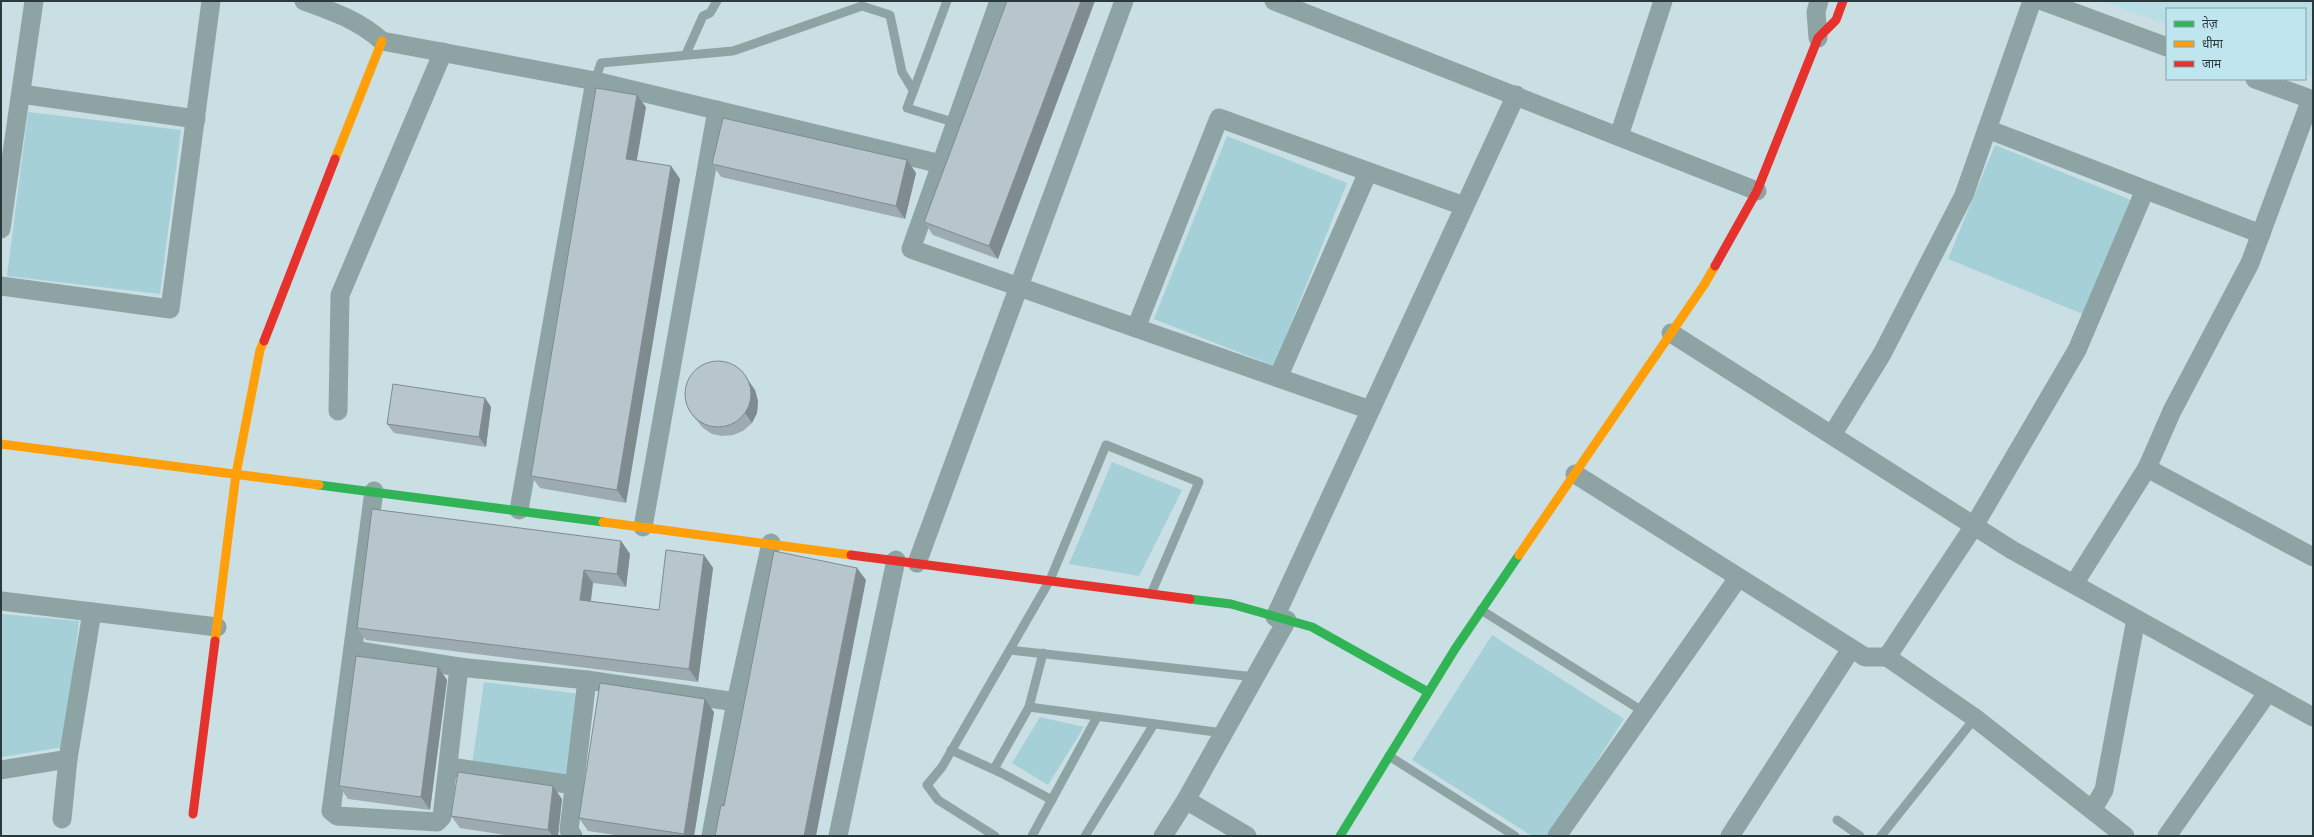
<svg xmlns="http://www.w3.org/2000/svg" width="2314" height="837" viewBox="0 0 2314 837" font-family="Quicksand,'Noto Sans Devanagari',sans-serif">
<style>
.built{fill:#badee6}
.green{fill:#a5d0d8}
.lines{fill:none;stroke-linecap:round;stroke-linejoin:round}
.lane{stroke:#8ea4a4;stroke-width:9}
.street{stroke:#8ea4a4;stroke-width:19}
.fast{stroke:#30b455;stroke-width:9}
.slow{stroke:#ff9f0a;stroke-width:9}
.jam{stroke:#e5322d;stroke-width:9}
.wall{fill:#9daaaf}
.shaded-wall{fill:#808b8f}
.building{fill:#b7c6cc;stroke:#808b8f}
</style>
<rect width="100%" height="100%" fill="#cadfe4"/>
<path class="built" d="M 2102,1 L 2313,1 L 2313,76 L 2305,74 L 2305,9 L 2167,9 L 2167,25 Z"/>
<g class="green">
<path d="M 28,112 L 181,130 L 160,294 L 7,276 Z"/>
<path d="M 1227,136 L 1347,183 L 1274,366 L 1154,319 Z"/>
<path d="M 1995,145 L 2131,200 L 2083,314 L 1948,259 Z"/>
<path d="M 1112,462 L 1182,490 L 1139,576 L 1069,564 Z"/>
<path d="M 1,614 L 79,621 L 64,747 L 1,757 Z"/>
<path d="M 1492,635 L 1624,719 L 1549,836 L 1532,836 L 1412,760 Z"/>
<path d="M 484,682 L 581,694 L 569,777 L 472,765 Z"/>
<path d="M 1040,717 L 1084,727 L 1048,785 L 1012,763 Z"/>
</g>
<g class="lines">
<g class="lane">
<path d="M 947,1 L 907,108 L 956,123"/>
<path d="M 686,54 L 703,16 L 710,13 L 717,1"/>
<path d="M 595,81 L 601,63 L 733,51 L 862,6 L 890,15 L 902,72 L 913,90"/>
<path d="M 1481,610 L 1644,712"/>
<path d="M 1010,650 L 1255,677"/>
<path d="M 1043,653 L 1029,707 L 994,769 L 1052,800"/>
<path d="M 1029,707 L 1223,733"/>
<path d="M 951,750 L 999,772"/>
<path d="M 1389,756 L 1515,836"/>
<path d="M 1837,820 L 1860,836"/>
<path d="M 995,836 L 938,800 L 927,785 L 942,767 L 1050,580 L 1106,445 L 1199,482 L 1151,594"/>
<path d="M 1032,836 L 1097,717"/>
<path d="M 1085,836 L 1154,724"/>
<path d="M 1881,836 L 1975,718"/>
</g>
<g class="street">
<path d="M 304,1 C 334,12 358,20 382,41 L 595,81 L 941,164"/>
<path d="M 999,1 L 911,249 L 1370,410"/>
<path d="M 1274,1 L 1757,191"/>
<path d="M 2043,1 L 2167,47"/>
<path d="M 1818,38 L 1816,12 L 1819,1"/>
<path d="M 2255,79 L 2313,100"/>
<path d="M 21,94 L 196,119"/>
<path d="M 1987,129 L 2261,234"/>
<path d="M 1619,136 L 1663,1"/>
<path d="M 1,229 L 34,1"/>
<path d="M 1,286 L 170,309 L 211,1"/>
<path d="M 1136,328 L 1219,118 L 1464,206"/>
<path d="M 1671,333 L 2012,550 L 2313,717"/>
<path d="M 1278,378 L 1368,172"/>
<path d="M 338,411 L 340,295 L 443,52"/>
<path d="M 1832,435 L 1882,354 L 1964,195 L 2032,1"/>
<path d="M 2147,468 L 2313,557"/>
<path d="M 1575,474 L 1865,657 L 1887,657 L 1975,718 L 2125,836"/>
<path d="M 374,491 L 331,811 L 337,816 L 437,822 L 442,817 L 459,667"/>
<path d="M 519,510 L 595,81"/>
<path d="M 643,527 L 717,110"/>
<path d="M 917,563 L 1124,1"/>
<path d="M 2074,584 L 2147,468 L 2172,411 L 2250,263 L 2311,99"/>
<path d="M 1,601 L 217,627"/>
<path d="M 1275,617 L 1516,95"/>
<path d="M 353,650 L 459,667 L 587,680 L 736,702"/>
<path d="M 1887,657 L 1974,526 L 2077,350 L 2145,190"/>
<path d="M 450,767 L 574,785"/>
<path d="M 1,770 L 68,759 L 92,612"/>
<path d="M 1186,800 L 1247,836"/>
<path d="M 2093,809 L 2104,790 L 2136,619"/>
<path d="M 62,819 L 68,759"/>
<path d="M 573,836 L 569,830 L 587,680"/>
<path d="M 711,836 L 736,702 L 771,543"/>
<path d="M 838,836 L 896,560"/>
<path d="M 1163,836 L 1186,800 L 1287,620"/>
<path d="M 1557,836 L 1738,578"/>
<path d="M 1730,836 L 1851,649"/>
<path d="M 2167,836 L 2268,692"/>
</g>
<g class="fast">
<path d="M 319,485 L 603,522"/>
<path d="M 1190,599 L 1231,604 L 1312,627 L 1428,692"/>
<path d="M 1340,836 L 1455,649 L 1519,555"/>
</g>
<g class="slow">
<path d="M 335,159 L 382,41"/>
<path d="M 1,444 L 319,485"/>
<path d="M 603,522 L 851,555"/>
<path d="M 1519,555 L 1704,285 L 1715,266"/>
<path d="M 215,641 L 236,474 L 260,350 L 264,341"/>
</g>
<g class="jam">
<path d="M 1715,266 L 1757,191 L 1818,38 L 1836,20 L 1843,1"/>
<path d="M 264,341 L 335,159"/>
<path d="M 851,555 L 1190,599"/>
<path d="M 193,814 L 215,641"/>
</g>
</g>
<g class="wall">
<path d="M 1007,1 L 998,259 L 933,235 L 924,222 Z"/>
<path d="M 646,107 L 636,160 L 671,166 L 680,179 L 626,503 L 540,488 L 531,476 Z"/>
<path d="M 907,160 L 916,173 L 905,219 L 721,177 L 712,164 Z"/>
<path d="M 755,390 L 758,401 L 757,413 L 752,423 L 743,431 L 733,435 L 722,436 L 712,434 L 703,428 L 689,411 Z"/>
<path d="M 485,398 L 491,407 L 486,447 L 394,433 L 387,424 Z"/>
<path d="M 621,541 L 630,554 L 626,587 L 593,583 L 591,601 L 659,610 L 704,555 L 713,568 L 698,682 L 366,640 L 357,628 Z"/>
<path d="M 438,667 L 447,680 L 430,810 L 348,799 L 339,786 Z"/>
<path d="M 714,712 L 694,836 L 622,836 L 588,831 L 579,818 Z"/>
<path d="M 562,799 L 558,836 L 512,836 L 460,828 L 451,816 Z"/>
</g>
<g class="shaded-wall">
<path d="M 1081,1 L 1095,1 L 998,259 L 989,246 Z"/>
<path d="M 637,95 L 646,107 L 635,171 L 626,159 Z"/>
<path d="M 907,160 L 916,173 L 905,219 L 896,206 Z"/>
<path d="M 671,166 L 680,179 L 626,503 L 617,490 Z"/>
<path d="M 742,371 L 755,390 L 758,401 L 757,413 L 752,423 L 745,413 Z"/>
<path d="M 485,398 L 491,407 L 486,447 L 479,437 Z"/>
<path d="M 621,541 L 630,554 L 626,587 L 617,574 Z"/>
<path d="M 704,555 L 713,568 L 698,682 L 689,669 Z"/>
<path d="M 857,568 L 866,580 L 816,836 L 804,836 Z"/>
<path d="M 584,570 L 593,583 L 589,613 L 580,600 Z"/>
<path d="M 438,667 L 447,680 L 430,810 L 421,797 Z"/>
<path d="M 705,699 L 714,712 L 694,836 L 685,836 L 684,834 Z"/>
<path d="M 553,786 L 562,799 L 558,836 L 553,836 L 548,830 Z"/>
</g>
<g class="building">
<path d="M 1007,1 L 1081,1 L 989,246 L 924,222 Z"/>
<path d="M 596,88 L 637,95 L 626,159 L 671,166 L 617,490 L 531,476 Z"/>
<path d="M 723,118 L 907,160 L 896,206 L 712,164 Z"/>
<circle cx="718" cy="394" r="33"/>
<path d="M 393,384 L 485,398 L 479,437 L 387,424 Z"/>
<path d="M 372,509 L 621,541 L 617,574 L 584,570 L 580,600 L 659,610 L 666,550 L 704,555 L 689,669 L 357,628 Z"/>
<path d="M 774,551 L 857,568 L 804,836 L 715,836 L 721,805 L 724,806 Z"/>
<path d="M 356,656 L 438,667 L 421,797 L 339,786 Z"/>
<path d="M 600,683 L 705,699 L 684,834 L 579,818 Z"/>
<path d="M 458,772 L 553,786 L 548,830 L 451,816 Z"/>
</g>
<rect width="2314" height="837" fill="none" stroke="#29393c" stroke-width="4"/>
<rect x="2166" y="8" width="140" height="72" fill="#bfe6ee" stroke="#83a1a7"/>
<rect x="2174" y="21" width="20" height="6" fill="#30b455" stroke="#83a1a7"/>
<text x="2202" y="28" font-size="12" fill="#29393c">तेज़</text>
<rect x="2174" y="41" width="20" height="6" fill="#ff9f0a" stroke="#83a1a7"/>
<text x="2202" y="48" font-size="12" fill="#29393c">धीमा</text>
<rect x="2174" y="61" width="20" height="6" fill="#e5322d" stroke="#83a1a7"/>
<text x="2202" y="68" font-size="12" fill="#29393c">जाम</text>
</svg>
